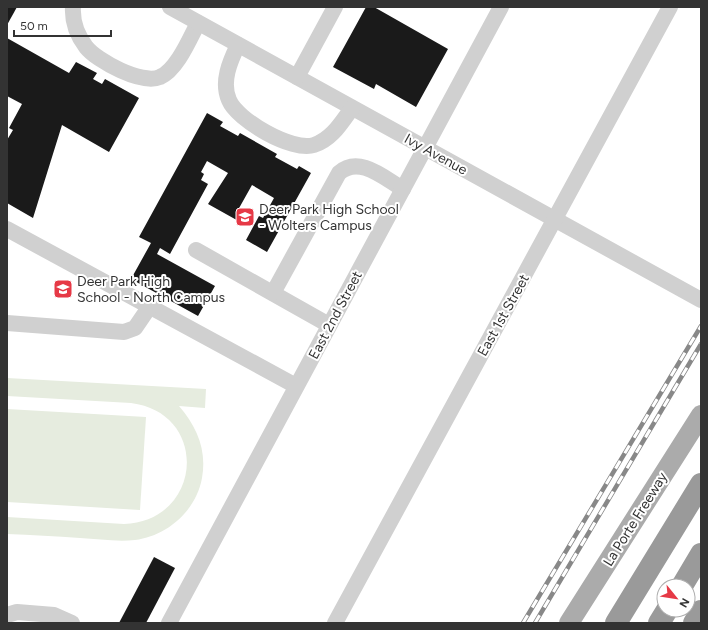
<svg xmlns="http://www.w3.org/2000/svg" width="708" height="630" viewBox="0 0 708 630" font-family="Figtree,sans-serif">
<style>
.green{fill:#e6ecdf}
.building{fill:#1a1a1a}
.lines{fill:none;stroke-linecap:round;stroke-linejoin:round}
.minor{stroke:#d0d0d0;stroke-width:16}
.major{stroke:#ababab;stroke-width:20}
.highway{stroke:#9a9a9a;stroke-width:22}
.rail-casing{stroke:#888;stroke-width:4.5}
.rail{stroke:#fff;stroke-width:3;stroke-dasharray:9;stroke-linecap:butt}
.labels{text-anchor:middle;stroke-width:4;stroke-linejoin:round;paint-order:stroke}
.street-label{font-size:14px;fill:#333;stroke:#fff}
.poi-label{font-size:14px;fill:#333;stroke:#fff;text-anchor:start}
</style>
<rect width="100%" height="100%" fill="#fff"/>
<g class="green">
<path d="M 7,378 L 206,389 L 205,408 L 179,406 C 197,427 207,450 202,478 C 196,511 167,536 135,540 C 117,542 98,539 80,538 C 56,536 31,535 7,534 L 7,517 L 124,524 C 203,521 210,413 131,403 L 7,396 Z"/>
<path d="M 7,409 L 146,417 L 140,510 L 7,502 Z"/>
</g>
<g class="building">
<path d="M 7,7 L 17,7 L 7,25 Z"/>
<path d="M 366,7 L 374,7 L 448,49 L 416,107 L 376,84 L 374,89 L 333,67 Z"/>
<path d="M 7,38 L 69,73 L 76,62 L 97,73 L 93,79 L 102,84 L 105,79 L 139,98 L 109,152 L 62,125 L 33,218 L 7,203 L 7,140 L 13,130 L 9,128 L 22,104 L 7,96 Z"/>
<path d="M 207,113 L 223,122 L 220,126 L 238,136 L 240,133 L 277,154 L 275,157 L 297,169 L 299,166 L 311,173 L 267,252 L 246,240 L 259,216 L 263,218 L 274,198 L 252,185 L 238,210 L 247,215 L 242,223 L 208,204 L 228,173 L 207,161 L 201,172 L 204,174 L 201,180 L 208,184 L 170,254 L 160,248 L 157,254 L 215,286 L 198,316 L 131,279 L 151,243 L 139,237 Z"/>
<path d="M 154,557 L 175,568 L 146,623 L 119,623 Z"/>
</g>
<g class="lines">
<g class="minor">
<path d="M 73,7 C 72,22 77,35 86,47 C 97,61 142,85 160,77 C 177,70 190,38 198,23"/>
<path d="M 170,7 L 701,300"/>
<path d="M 238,45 C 230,61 221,82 229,100 C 237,120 292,152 314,145 C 332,139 341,123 352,108"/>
<path d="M 297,77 L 335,7"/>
<path d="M 7,229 L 296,386"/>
<path d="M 196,250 L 329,325"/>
<path d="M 273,293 L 339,173 C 359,155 384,178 403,189"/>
<path d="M 7,323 L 124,332 L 135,328 L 150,306"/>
<path d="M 7,615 L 17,612 L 54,615 L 72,623"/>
<path d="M 169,623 L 501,7"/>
<path d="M 335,623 L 670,7"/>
</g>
<path class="major" d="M 569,623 L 701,415"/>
<g class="highway">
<path d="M 682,586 L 701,554"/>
<path d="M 616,623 L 701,484"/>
<path d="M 659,623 L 667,610"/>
<path d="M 694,623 L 701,611"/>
</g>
<defs>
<g id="rail">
<path d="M 523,623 L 701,326"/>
<path d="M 535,623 L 701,344"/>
</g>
</defs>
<use href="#rail" class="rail-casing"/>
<use href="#rail" class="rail"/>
</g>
<defs>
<symbol id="school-square" viewBox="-11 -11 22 22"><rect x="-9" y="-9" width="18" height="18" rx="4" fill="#e63946" stroke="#fff"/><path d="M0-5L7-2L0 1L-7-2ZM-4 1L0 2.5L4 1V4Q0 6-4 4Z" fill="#fff"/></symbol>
</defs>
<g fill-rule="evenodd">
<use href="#school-square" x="234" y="206" width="22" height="22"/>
<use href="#school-square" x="52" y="278" width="22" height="22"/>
</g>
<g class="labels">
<g class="street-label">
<text transform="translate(436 154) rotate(29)" y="5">Ivy Avenue</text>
<text transform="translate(335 315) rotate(-62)" y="5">East 2nd Street</text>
<text transform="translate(503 315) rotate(-61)" y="5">East 1st Street</text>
<text transform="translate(635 519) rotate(-58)" y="5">La Porte Freeway</text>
</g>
<g class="poi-label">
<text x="259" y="214">Deer Park High School<tspan x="259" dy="16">- Wolters Campus</tspan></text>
<text x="77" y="286">Deer Park High<tspan x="77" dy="16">School - North Campus</tspan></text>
</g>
</g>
<rect width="708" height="630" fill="none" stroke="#333333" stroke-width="16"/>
<g transform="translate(676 598) rotate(120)"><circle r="19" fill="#ffffff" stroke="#adadad"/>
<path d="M0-3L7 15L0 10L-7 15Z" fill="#e63946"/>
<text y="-6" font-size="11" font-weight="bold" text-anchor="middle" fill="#333333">N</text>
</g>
<path d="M14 30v6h97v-6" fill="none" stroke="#333333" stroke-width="2"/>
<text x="20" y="30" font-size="12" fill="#333333" stroke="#ffffff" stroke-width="3" paint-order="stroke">50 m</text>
</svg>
